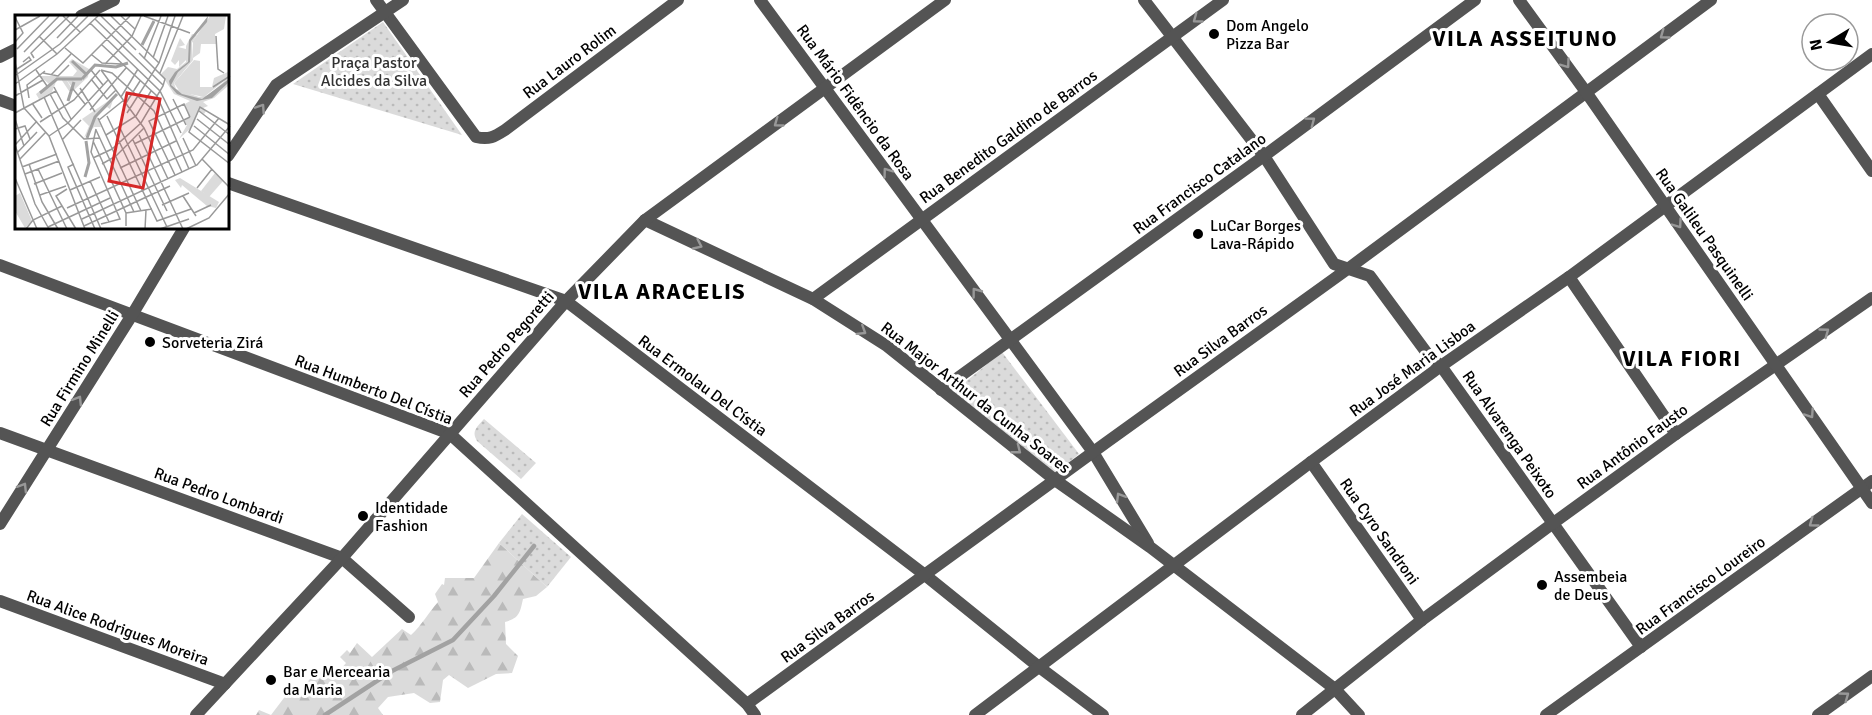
<svg xmlns="http://www.w3.org/2000/svg" width="1872" height="715" viewBox="0 0 1872 715" font-family="Signika,sans-serif">
<style>
.forest{fill:url(#forest-firs)}
.park{fill:url(#park-dots)}
.lines{fill:none;stroke-linecap:round;stroke-linejoin:round}
.stream{stroke:#a2a2a2;stroke-width:4.5}
.minor{stroke:#545454;stroke-width:12}
.tertiary{stroke:#545454;stroke-width:12}
.oneway{stroke:#989898}
.poi-dot{fill:#000;stroke:#fff;stroke-width:2}
.labels{text-anchor:middle;stroke-width:6;stroke-linejoin:round;paint-order:stroke}
.poi-label{font-size:16px;fill:#000;stroke:#fff;text-anchor:start}
.street-label{font-size:16px;fill:#000;stroke:#fff}
.park-label{font-size:16px;fill:#323232;stroke:#fff}
.district-label{font-size:22px;font-weight:bold;letter-spacing:1.5px;fill:#000;stroke:#fff}
.inset-river{fill:none;stroke:#a2a2a2;stroke-width:3}
.inset-road{fill:none;stroke:#999;stroke-width:1.5}
.view{fill:#d62828;fill-opacity:0.15;stroke:#d62828;stroke-width:3}
.inset-edge{fill:none;stroke:#000;stroke-width:3}
</style>
<defs>
<pattern id="forest-firs" width="22" height="20" patternUnits="userSpaceOnUse" patternTransform="scale(1.5)"><rect width="22" height="20" fill="#dbdbdb"/><path d="M5 1l3.5 6h-7zM16 11l3.5 6h-7z" fill="#bababa"/></pattern>
<pattern id="park-dots" width="8" height="8" patternUnits="userSpaceOnUse" patternTransform="scale(1.5)"><rect width="8" height="8" fill="#dbdbdb"/><path d="M2 2h.1M6 6h.1" fill="none" stroke="#bababa" stroke-width="1.8" stroke-linecap="round"/></pattern>
</defs>
<rect width="100%" height="100%" fill="#fff"/>
<path class="forest" d="M 499,543 L 547,587 L 536,596 L 523,599 C 520,612 520,618 505,622 L 506,644 L 518,656 L 512,673 L 496,674 L 468,688 L 449,675 L 443,680 L 440,702 L 430,703 L 414,693 L 388,697 L 378,708 L 383,715 L 256,715 L 259,710 L 271,715 L 290,690 L 298,697 C 305,692 304,686 309,680 C 317,671 330,669 341,669 L 346,663 L 340,657 L 347,650 L 350,653 L 357,643 L 372,657 L 402,629 L 411,635 C 422,625 428,613 438,602 L 435,594 L 442,584 L 444,585 L 445,578 L 474,578 Z"/>
<g class="park">
<path d="M 383,22 L 462,135 L 293,84 Z"/>
<path d="M 1002,352 L 1079,454 L 1052,476 L 953,392 Z"/>
<path d="M 484,419 L 536,463 L 521,479 L 477,441 C 471,431 477,427 484,419 Z"/>
<path d="M 522,514 L 571,557 L 547,587 L 499,543 Z"/>
</g>
<g class="lines">
<path class="stream" d="M 325,715 L 392,671 L 453,640 L 494,596 L 534,546"/>
<g class="minor">
<path d="M 376,0 L 476,137 C 489,140 494,137 505,130 L 678,0"/>
<path d="M 760,0 L 1093,452 L 1148,543"/>
<path d="M 1144,0 L 1264,156 L 1334,264 L 1370,276 L 1429,356 L 1441,366 L 1641,647"/>
<path d="M 81,16 L 114,0"/>
<path d="M 0,57 L 16,49"/>
<path d="M 1818,94 L 1872,171"/>
<path d="M 0,100 L 16,106"/>
<path d="M 228,156 L 276,85 L 403,0"/>
<path d="M 228,183 L 566,301 L 925,575 L 1039,667 L 1103,715"/>
<path d="M 645,220 L 813,299 L 887,346 L 1055,480 L 1150,547 L 1335,689 L 1359,715"/>
<path d="M 0,265 L 450,434 L 747,704 L 755,715"/>
<path d="M 1569,277 L 1676,434"/>
<path d="M 813,299 L 1223,0"/>
<path d="M 941,390 L 1264,156 L 1475,0"/>
<path d="M 0,433 L 342,558 L 409,617"/>
<path d="M 1311,462 L 1422,620"/>
<path d="M 0,524 L 132,315 L 184,228"/>
<path d="M 0,601 L 225,684"/>
<path d="M 747,704 L 1107,442 L 1349,268 L 1711,0"/>
<path d="M 196,715 L 342,558 L 566,301 L 645,220 L 945,0"/>
<path d="M 975,715 L 1311,462 L 1441,366 L 1569,277 L 1872,54"/>
<path d="M 1302,715 L 1422,620 L 1552,524 L 1676,434 L 1872,298"/>
<path d="M 1546,715 L 1872,481"/>
<path d="M 1818,715 L 1872,676"/>
</g>
<path class="tertiary" d="M 1519,0 L 1586,92 L 1872,503"/>
</g>
<defs><path id="oneway-chevron" d="M-2-3.5L2.5 0L-2 3.5" fill="none" stroke-width="1.6" stroke-linecap="round" stroke-linejoin="round" transform="scale(1.5)"/></defs>
<g class="oneway">
<use href="#oneway-chevron" transform="translate(1197 19) rotate(144)"/>
<use href="#oneway-chevron" transform="translate(1664 35) rotate(144)"/>
<use href="#oneway-chevron" transform="translate(1566 64) rotate(54)"/>
<use href="#oneway-chevron" transform="translate(261 108) rotate(-56)"/>
<use href="#oneway-chevron" transform="translate(1311 121) rotate(-37)"/>
<use href="#oneway-chevron" transform="translate(778 123) rotate(144)"/>
<use href="#oneway-chevron" transform="translate(887 172) rotate(-126)"/>
<use href="#oneway-chevron" transform="translate(1678 224) rotate(55)"/>
<use href="#oneway-chevron" transform="translate(698 245) rotate(25)"/>
<use href="#oneway-chevron" transform="translate(976 292) rotate(-127)"/>
<use href="#oneway-chevron" transform="translate(862 331) rotate(32)"/>
<use href="#oneway-chevron" transform="translate(1825 332) rotate(-36)"/>
<use href="#oneway-chevron" transform="translate(78 400) rotate(-58)"/>
<use href="#oneway-chevron" transform="translate(1810 414) rotate(56)"/>
<use href="#oneway-chevron" transform="translate(1017 450) rotate(38)"/>
<use href="#oneway-chevron" transform="translate(23 487) rotate(-58)"/>
<use href="#oneway-chevron" transform="translate(1120 497) rotate(-121)"/>
<use href="#oneway-chevron" transform="translate(1813 523) rotate(144)"/>
<use href="#oneway-chevron" transform="translate(1845 696) rotate(-36)"/>
</g>
<g class="poi-dot">
<circle cx="1214" cy="34" r="6"/>
<circle cx="1198" cy="234" r="6"/>
<circle cx="150" cy="342" r="6"/>
<circle cx="363" cy="516" r="6"/>
<circle cx="1542" cy="585" r="6"/>
<circle cx="271" cy="680" r="6"/>
</g>
<g class="labels">
<g class="poi-label">
<text x="1226" y="31">Dom Angelo<tspan x="1226" dy="18">Pizza Bar</tspan></text>
<text x="1210" y="231">LuCar Borges<tspan x="1210" dy="18">Lava-Rápido</tspan></text>
<text x="162" y="348">Sorveteria Zirá</text>
<text x="375" y="513">Identidade<tspan x="375" dy="18">Fashion</tspan></text>
<text x="1554" y="582">Assembeia<tspan x="1554" dy="18">de Deus</tspan></text>
<text x="283" y="677">Bar e Mercearia<tspan x="283" dy="18">da Maria</tspan></text>
</g>
<g class="street-label">
<text transform="translate(569 61) rotate(-37)" y="6">Rua Lauro Rolim</text>
<text transform="translate(856 102) rotate(54)" y="6">Rua Mário Fidêncio da Rosa</text>
<text transform="translate(1008 136) rotate(-36)" y="6">Rua Benedito Galdino de Barros</text>
<text transform="translate(1199 183) rotate(-36)" y="6">Rua Francisco Catalano</text>
<text transform="translate(1705 234) rotate(55)" y="6">Rua Galileu Pasquinelli</text>
<text transform="translate(1220 340) rotate(-36)" y="6">Rua Silva Barros</text>
<text transform="translate(506 344) rotate(-49)" y="6">Rua Pedro Pegoretti</text>
<text transform="translate(79 368) rotate(-58)" y="6">Rua Firmino Minelli</text>
<text transform="translate(1412 368) rotate(-36)" y="6">Rua José Maria Lisboa</text>
<text transform="translate(703 385) rotate(37)" y="6">Rua Ermolau Del Cístia</text>
<text transform="translate(374 389) rotate(21)" y="6">Rua Humberto Del Cístia</text>
<text transform="translate(976 397) rotate(38)" y="6">Rua Major Arthur da Cunha Soares</text>
<text transform="translate(1510 434) rotate(55)" y="6">Rua Alvarenga Peixoto</text>
<text transform="translate(1632 446) rotate(-36)" y="6">Rua Antônio Fausto</text>
<text transform="translate(219 495) rotate(20)" y="6">Rua Pedro Lombardi</text>
<text transform="translate(1380 531) rotate(55)" y="6">Rua Cyro Sandroni</text>
<text transform="translate(1700 585) rotate(-36)" y="6">Rua Francisco Loureiro</text>
<text transform="translate(827 626) rotate(-36)" y="6">Rua Silva Barros</text>
<text transform="translate(118 627) rotate(20)" y="6">Rua Alice Rodrigues Moreira</text>
</g>
<g class="park-label">
<text x="374" y="68">Praça Pastor<tspan x="374" dy="18">Alcides da Silva</tspan></text>
</g>
<g class="district-label">
<text x="1525" y="46">VILA ASSEITUNO</text>
<text x="662" y="299">VILA ARACELIS</text>
<text x="1682" y="366">VILA FIORI</text>
</g>
</g>
<g transform="translate(15 15)">
<rect width="214" height="214" fill="#fff"/>
<path d="M 200,158 L 208,166 L 194,182 L 186,176 ZM 5,178 L 17,206 L 10,213 L 0,196 L 0,181 Z" fill="#dbdbdb"/>
<path d="M 195,1 L 211,1 L 209,14 L 200,19 L 201,29 L 186,29 L 185,38 L 178,43 L 178,26 ZM 165,23 L 170,30 L 163,32 L 171,34 L 173,43 L 164,52 L 164,45 L 160,50 L 156,46 ZM 179,45 L 185,46 L 185,72 L 197,72 L 199,63 L 213,57 L 214,62 L 189,82 L 165,77 L 159,68 ZM 99,82 L 95,94 L 92,92 L 82,101 L 86,112 L 79,112 L 69,123 L 74,111 L 67,104 ZM 165,163 L 204,187 L 201,193 L 192,191 L 167,170 L 166,173 L 160,165 Z" fill="#dbdbdb"/>
<path d="M 177,19 L 182,20 L 177,28 L 178,45 L 159,68 L 161,74 L 184,82 L 194,80 L 214,62 L 214,70 L 199,83 L 188,87 L 193,91 L 188,93 L 191,96 L 189,99 L 184,96 L 178,111 L 164,124 L 172,110 L 169,106 L 174,103 L 170,89 L 175,86 L 159,79 L 146,59 L 153,52 L 162,54 L 171,47 L 171,31 ZM 57,44 L 74,54 L 73,62 L 59,75 L 51,64 L 57,74 L 54,76 L 46,64 L 42,64 L 37,77 L 24,84 L 21,79 L 34,69 L 25,61 L 58,61 L 62,56 L 54,47 Z" fill="#dbdbdb"/>
<path d="M 193,1 L 192,7 L 176,26 L 175,47 L 163,57 L 156,70 L 167,79 L 187,84 L 214,64 L 214,67 L 197,83 L 182,86 L 162,79 L 155,71 L 154,66 L 160,57 L 173,47 L 174,25 Z" fill="#a2a2a2"/>
<path class="inset-river" d="M 127,30 L 139,6M 57,46 L 71,59M 67,64 L 80,50 L 101,52 L 113,48M 25,78 L 42,64 L 67,64M 53,86 L 59,67M 72,123 L 80,102 L 102,79M 70,162 L 74,148 L 71,126"/>
<path class="inset-road" d="M 48,1 L 65,17M 86,1 L 121,35M 96,1 L 144,48M 106,1 L 120,14M 129,1 L 175,18M 0,2 L 8,18 L 0,27M 80,4 L 148,70M 75,8 L 145,76 L 166,118M 0,15 L 25,1M 24,21 L 42,39M 201,21 L 203,54 L 209,58M 42,23 L 63,1M 87,30 L 142,81 L 174,154M 50,33 L 68,48 L 115,1M 2,34 L 34,1M 9,37 L 44,1M 77,40 L 87,48 L 106,49M 19,43 L 16,38 L 54,1M 138,43 L 153,1M 129,44 L 146,1M 0,47 L 9,93 L 34,121 L 70,214M 90,49 L 117,21 L 126,1M 2,54 L 16,45 L 14,42 L 8,47M 21,55 L 32,71M 76,55 L 88,70M 86,55 L 97,58 L 139,96 L 167,157M 86,55 L 129,113 L 153,164M 28,58 L 43,61 L 54,50M 145,58 L 168,1M 1,60 L 45,29 L 73,1M 36,60 L 56,39M 76,64 L 92,84 L 101,75M 0,69 L 42,39 L 83,1M 39,72 L 56,104M 198,72 L 215,61M 65,73 L 80,97M 55,76 L 58,74 L 70,89M 35,79 L 48,103 L 69,124 L 85,123M 0,81 L 28,65M 29,82 L 86,214M 106,82 L 123,54M 14,83 L 12,70 L 30,56M 158,84 L 171,110M 17,88 L 27,103M 111,88 L 125,66M 75,95 L 111,53M 184,96 L 215,120M 0,98 L 41,76M 112,98 L 144,48 L 160,1M 92,101 L 142,206 L 176,194M 83,103 L 126,196M 0,104 L 9,131M 182,104 L 215,130M 84,105 L 109,85M 25,107 L 59,85 L 85,55M 215,110 L 185,92 L 174,117 L 215,149M 179,111 L 215,140M 105,113 L 152,212M 0,114 L 10,111 L 15,124M 81,114 L 76,137 L 105,204 L 86,209M 81,115 L 119,197M 91,120 L 121,101 L 136,76M 124,120 L 168,214M 34,121 L 53,108 L 93,65M 168,123 L 181,151M 47,125 L 66,105M 118,125 L 152,196M 78,126 L 111,198 L 111,211M 119,129 L 175,102M 0,130 L 22,106M 0,130 L 20,189 L 34,214M 2,138 L 22,117M 78,143 L 97,134 L 126,108 L 148,71 L 150,64 L 124,38M 5,144 L 31,117M 187,144 L 215,173M 14,149 L 27,187 L 43,214M 59,149 L 53,152 L 80,214M 87,149 L 101,141 L 129,113M 7,152 L 42,139M 105,153 L 161,126M 23,154 L 52,214M 10,159 L 44,146M 160,160 L 134,106 L 169,89 L 175,102M 0,163 L 22,214M 75,166 L 94,207M 19,169 L 47,158M 182,173 L 197,154M 52,174 L 41,181 L 61,214M 55,175 L 85,162M 25,180 L 51,171M 168,181 L 181,201M 147,190 L 174,178M 52,193 L 178,135 L 204,103M 111,198 L 137,194M 179,198 L 196,190M 67,204 L 182,150 L 215,111M 69,211 L 155,171M 33,212 L 95,183M 11,214 L 18,205 L 47,191M 130,214 L 131,195M 145,214 L 174,204M 171,214 L 194,203 L 215,178"/>
<path class="view" d="M 112,78 L 145,84 L 128,173 L 94,166 Z"/>
<rect width="214" height="214" class="inset-edge"/>
</g>
<g transform="translate(1830 42) rotate(259)"><circle r="28" fill="#ffffff" stroke="#999999" stroke-width="1.5"/>
<path d="M0-4.5L10 22L0 15L-10 22Z" fill="#000000"/>
<text y="-9" font-size="16" font-weight="bold" text-anchor="middle" fill="#000000">N</text>
</g>
</svg>
